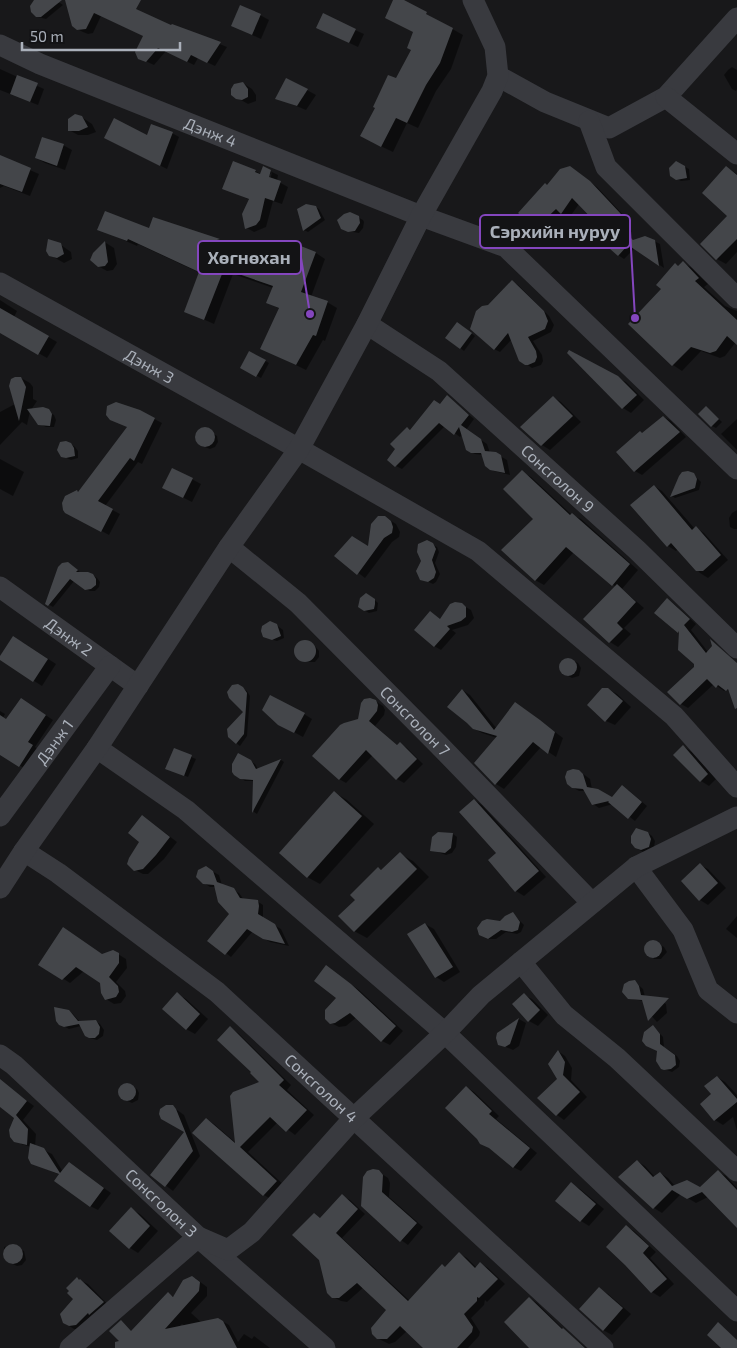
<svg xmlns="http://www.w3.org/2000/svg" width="737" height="1348" viewBox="0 0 737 1348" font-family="'Exo 2',sans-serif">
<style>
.shadow{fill:#0007}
.building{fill:#44464a}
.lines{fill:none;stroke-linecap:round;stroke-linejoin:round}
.minor{stroke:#393a3f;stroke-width:21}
.labels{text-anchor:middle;stroke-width:5;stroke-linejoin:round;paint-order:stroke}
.street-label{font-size:16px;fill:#aab0ba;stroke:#131315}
.leader{fill:none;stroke:#8446be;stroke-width:2}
.callout-dot{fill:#8446be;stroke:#131315;stroke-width:2}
.callout{fill:#131315;stroke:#8446be;stroke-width:2}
.callout-label{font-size:18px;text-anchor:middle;font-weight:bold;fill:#aab0ba}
</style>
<rect width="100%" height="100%" fill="#18181a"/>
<g class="shadow">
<path d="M 67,0 L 110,0 L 172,27 L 173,25 L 227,47 L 215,66 L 198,58 L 194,65 L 166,51 L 154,65 L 139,58 L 144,36 L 101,16 L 93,33 L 88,34 L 83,32 L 75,28 Z"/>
<path d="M 394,0 L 401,0 L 463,35 L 451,69 L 436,91 L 418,128 L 407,123 L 393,152 L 372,142 L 396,79 L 413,50 L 415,32 Z"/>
<path d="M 35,1 L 60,3 L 63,5 L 46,19 L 38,17 Z"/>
<path d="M 260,15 L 269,20 L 261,39 L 241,30 Z"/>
<path d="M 355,30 L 364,34 L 358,47 L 326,32 Z"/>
<path d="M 732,67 L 737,70 L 737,89 L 736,91 L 732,89 L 724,75 L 728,70 Z"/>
<path d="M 0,69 L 44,89 L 38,105 L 0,90 Z"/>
<path d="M 287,79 L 316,95 L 306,110 L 277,98 Z"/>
<path d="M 243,83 L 252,89 L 256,95 L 256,101 L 248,104 L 234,96 Z"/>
<path d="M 80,116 L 92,124 L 96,132 L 88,135 L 78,135 L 69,130 Z"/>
<path d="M 172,133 L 179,137 L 167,169 L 113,142 Z"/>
<path d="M 63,145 L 72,150 L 65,170 L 45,163 L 36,158 Z"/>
<path d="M 0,157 L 39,174 L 30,196 L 4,186 L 0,188 Z"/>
<path d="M 676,162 L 689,169 L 690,180 L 681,181 L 671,176 Z"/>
<path d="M 726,167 L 737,174 L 737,252 L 726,264 L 717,259 L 702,244 L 729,216 Z"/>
<path d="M 264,168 L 272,172 L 269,175 L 269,184 L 272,172 L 278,175 L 277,181 L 288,187 L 282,204 L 273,201 L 266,227 L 254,232 L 247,228 L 250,200 L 224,188 L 255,171 L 261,174 Z"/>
<path d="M 573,169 L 597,187 L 627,219 L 619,228 L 634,241 L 654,241 L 660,244 L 664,268 L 635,248 L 624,259 L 618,255 L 608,232 L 579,204 L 569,218 L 562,214 L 545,232 L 520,213 L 548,186 Z"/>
<path d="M 315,207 L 319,209 L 325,220 L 308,232 L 304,230 L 299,209 Z"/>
<path d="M 350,213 L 363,220 L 364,222 L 363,228 L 359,233 L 347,231 Z"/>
<path d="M 154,219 L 220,240 L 228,244 L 225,246 L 280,265 L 289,243 L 316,253 L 325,259 L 311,297 L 327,302 L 337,308 L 325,341 L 323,340 L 306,370 L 261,348 L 280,309 L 268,303 L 273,288 L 233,274 L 214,324 L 185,311 L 200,273 L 138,244 L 137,246 L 99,229 L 150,230 Z"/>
<path d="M 58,243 L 71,252 L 72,259 L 64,263 L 50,255 Z"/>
<path d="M 106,243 L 114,248 L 117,264 L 113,270 L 107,271 L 98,266 L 94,254 Z"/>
<path d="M 683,263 L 692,268 L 708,284 L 704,287 L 725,306 L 737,311 L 737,344 L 736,342 L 725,356 L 720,358 L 701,351 L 682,371 L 673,365 L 630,324 L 663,289 Z"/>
<path d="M 512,282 L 518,285 L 549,316 L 554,325 L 551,332 L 533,341 L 542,355 L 543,361 L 541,365 L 532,368 L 520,360 L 512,339 L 500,352 L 494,349 L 488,306 Z"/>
<path d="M 0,300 L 17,311 L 14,317 L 57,342 L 47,358 L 0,331 Z"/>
<path d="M 461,326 L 475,336 L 464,351 L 460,348 Z"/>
<path d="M 249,352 L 269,363 L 261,378 L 241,367 Z"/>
<path d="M 569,353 L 626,382 L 644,400 L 631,413 L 623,408 Z"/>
<path d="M 21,378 L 30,383 L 33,387 L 33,399 L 37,401 L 31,410 L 43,408 L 54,415 L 56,420 L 54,427 L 46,427 L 36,422 L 30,411 L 27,425 L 22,422 L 0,445 L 0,412 L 15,404 Z"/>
<path d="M 448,397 L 474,419 L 466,430 L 487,444 L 490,453 L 495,453 L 507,460 L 510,475 L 494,471 L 488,467 L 483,455 L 475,454 L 469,451 L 462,435 L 460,437 L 445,426 L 402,469 L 396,466 L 397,449 L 408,428 L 411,430 L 441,405 Z"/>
<path d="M 553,397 L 561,402 L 581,422 L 550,450 L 542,445 Z"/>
<path d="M 707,408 L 722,422 L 716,428 L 712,426 Z"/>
<path d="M 139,411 L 162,423 L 142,464 L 138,462 L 105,506 L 120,514 L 109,535 L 74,516 L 77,491 L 79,492 L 128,427 L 111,419 Z"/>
<path d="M 664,417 L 671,421 L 686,437 L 642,475 L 635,471 L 618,452 Z"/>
<path d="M 737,419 L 737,450 L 721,434 Z"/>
<path d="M 206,429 L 217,436 L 218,442 L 215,447 L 210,449 L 200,445 L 196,437 L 200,430 Z"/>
<path d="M 71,444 L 75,447 L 78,451 L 78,458 L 71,460 L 62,456 Z"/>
<path d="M 0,459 L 24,472 L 13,496 L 0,489 Z"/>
<path d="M 173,469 L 201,484 L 192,502 L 172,492 Z"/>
<path d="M 522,472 L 531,477 L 572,515 L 581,519 L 638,570 L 622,589 L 644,608 L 624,628 L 631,634 L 618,647 L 610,642 L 585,619 L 616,587 L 574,552 L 544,585 L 535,580 L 534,519 Z"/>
<path d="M 693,474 L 701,482 L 699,490 L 675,498 L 672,496 Z"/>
<path d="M 654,486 L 662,491 L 695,529 L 696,528 L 704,533 L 728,560 L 708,578 L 700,573 L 678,549 L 676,551 L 668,546 Z"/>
<path d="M 737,510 L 737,529 L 734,529 L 730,527 L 729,518 L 732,513 Z"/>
<path d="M 388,519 L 396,524 L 400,532 L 399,537 L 392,542 L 365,578 L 336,556 L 370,548 Z"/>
<path d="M 427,542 L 437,547 L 439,552 L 435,563 L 440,574 L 436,582 L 433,584 L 424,580 L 423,561 Z"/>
<path d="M 71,565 L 81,573 L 93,575 L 97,578 L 100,582 L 99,587 L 95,591 L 90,591 L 74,581 L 53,607 L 46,603 Z"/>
<path d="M 370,596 L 378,603 L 377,611 L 369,613 L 364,610 Z"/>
<path d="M 667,599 L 674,604 L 696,624 L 691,630 L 715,661 L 730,657 L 737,663 L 737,704 L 730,692 L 726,689 L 724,691 L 714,684 L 688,708 L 681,704 L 696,664 L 680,633 L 656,613 Z"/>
<path d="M 464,606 L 471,610 L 474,618 L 468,625 L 452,630 L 456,633 L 441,650 L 434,646 L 430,613 L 442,621 Z"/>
<path d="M 275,624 L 283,630 L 284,638 L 277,641 L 267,638 Z"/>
<path d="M 22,642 L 56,664 L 42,686 L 0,659 Z"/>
<path d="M 304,642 L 315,646 L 319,651 L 319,657 L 315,662 L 305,662 L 301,660 L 295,652 L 296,646 Z"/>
<path d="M 569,659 L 578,663 L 581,668 L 579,676 L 572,678 L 562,673 L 560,665 L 563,661 Z"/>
<path d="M 238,685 L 247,691 L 250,696 L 247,736 L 240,746 L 236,743 L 244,713 Z"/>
<path d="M 608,689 L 617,694 L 631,707 L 615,725 L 606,721 Z"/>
<path d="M 462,690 L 470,695 L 497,729 L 523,708 L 563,738 L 556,757 L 541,747 L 504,789 L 496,784 L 475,763 L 497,738 L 482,733 L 473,728 Z"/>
<path d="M 375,701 L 383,706 L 385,710 L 384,715 L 375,726 L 398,746 L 400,744 L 407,748 L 423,764 L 404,783 L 397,779 L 373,755 L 346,783 L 339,779 L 359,720 Z"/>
<path d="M 29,704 L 53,720 L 35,747 L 40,751 L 27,770 L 0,753 L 0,711 L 5,714 L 3,718 L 7,720 Z"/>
<path d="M 304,714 L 312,719 L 303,737 L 279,724 Z"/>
<path d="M 684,747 L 692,752 L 716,779 L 709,786 L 701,781 L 675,755 Z"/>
<path d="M 174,750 L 196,759 L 188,777 L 171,770 Z"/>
<path d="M 239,754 L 255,764 L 258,769 L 281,760 L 284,762 L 257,814 L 254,812 L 254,781 L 245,781 L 235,774 Z"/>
<path d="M 579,771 L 590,779 L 592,789 L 612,799 L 628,790 L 647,806 L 635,821 L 613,804 L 599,808 L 593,804 L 586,791 L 579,791 L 572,787 Z"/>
<path d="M 334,792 L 347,800 L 374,824 L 320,884 L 307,877 Z"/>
<path d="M 474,800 L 482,805 L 546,877 L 524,896 L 516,891 Z"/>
<path d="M 143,816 L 177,842 L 164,859 L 148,874 L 143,874 L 135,870 L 141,841 Z"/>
<path d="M 648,833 L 652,836 L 655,841 L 654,847 L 646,852 L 643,852 L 638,849 Z"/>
<path d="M 453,834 L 457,837 L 456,847 L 452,853 L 446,855 L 432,850 Z"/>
<path d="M 400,854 L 413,861 L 429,877 L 367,938 L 354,931 L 378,868 L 383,871 Z"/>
<path d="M 700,865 L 708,869 L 726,888 L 708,905 L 700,900 Z"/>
<path d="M 206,868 L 219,875 L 222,885 L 239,893 L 244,900 L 257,901 L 263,905 L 263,919 L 281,929 L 289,946 L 270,942 L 253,931 L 231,957 L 209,940 L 231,914 L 216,887 L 210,887 L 204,883 Z"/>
<path d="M 513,914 L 524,925 L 521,932 L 517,934 L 506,932 L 496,939 L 487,939 L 482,936 Z"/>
<path d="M 737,916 L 737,938 L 726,929 Z"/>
<path d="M 425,924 L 434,929 L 460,972 L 444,982 L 436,977 Z"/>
<path d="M 655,941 L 664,947 L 667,952 L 661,959 L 654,959 L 646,951 L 649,942 Z"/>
<path d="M 113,951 L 126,959 L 127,968 L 116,982 L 125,991 L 126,996 L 121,1003 L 114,1004 L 106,999 L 101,982 L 84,971 L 70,983 L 40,964 L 103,955 Z"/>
<path d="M 327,967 L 359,990 L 403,1031 L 390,1045 L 382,1041 L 357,1017 L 346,1026 L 339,1027 L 331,1023 L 338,998 Z"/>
<path d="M 635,982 L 643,989 L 645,997 L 661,1001 L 666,1004 L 667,1013 L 657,1022 L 646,1010 L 644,1001 L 631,999 Z"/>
<path d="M 177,994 L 186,999 L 208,1019 L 195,1034 L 186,1029 Z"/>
<path d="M 524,995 L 532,999 L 548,1015 L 538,1026 L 529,1021 Z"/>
<path d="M 69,1011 L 73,1014 L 80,1022 L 95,1021 L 100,1024 L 104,1030 L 103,1036 L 97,1040 L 90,1038 L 81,1026 L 69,1029 L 58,1023 Z"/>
<path d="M 519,1019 L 526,1023 L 519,1046 L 513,1050 L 499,1044 L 498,1034 Z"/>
<path d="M 653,1026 L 663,1037 L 664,1047 L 677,1056 L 680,1061 L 679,1067 L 672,1072 L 662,1068 Z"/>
<path d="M 230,1028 L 238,1033 L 291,1085 L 287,1090 L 314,1115 L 295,1135 L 278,1122 L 248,1152 L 285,1186 L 272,1200 L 264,1195 L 194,1133 L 206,1119 L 214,1124 L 236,1143 L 261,1082 Z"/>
<path d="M 558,1051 L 565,1056 L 572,1068 L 571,1080 L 587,1097 L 564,1120 L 557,1115 Z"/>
<path d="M 717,1077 L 725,1082 L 737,1095 L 737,1131 L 733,1117 L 723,1125 L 715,1120 L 713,1094 Z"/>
<path d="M 0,1081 L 34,1106 L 23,1120 L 36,1134 L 35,1146 L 52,1154 L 63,1172 L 76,1168 L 111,1193 L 98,1210 L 90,1206 L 60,1175 L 32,1163 L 31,1147 L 21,1144 L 15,1117 L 0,1105 Z"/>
<path d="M 125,1084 L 137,1089 L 139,1093 L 138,1100 L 132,1103 L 121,1098 L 119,1092 L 121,1087 Z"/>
<path d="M 466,1087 L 474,1092 L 499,1116 L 496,1119 L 537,1153 L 521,1171 L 513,1167 Z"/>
<path d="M 173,1107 L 184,1115 L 200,1156 L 173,1191 L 152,1175 L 185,1131 L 162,1118 Z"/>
<path d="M 637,1161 L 645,1166 L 655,1177 L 660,1173 L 668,1178 L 675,1186 L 700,1189 L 718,1172 L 726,1176 L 737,1188 L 737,1227 L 708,1197 L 696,1203 L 681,1194 L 662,1213 L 654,1208 L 620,1177 Z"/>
<path d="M 376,1170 L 388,1178 L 390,1183 L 389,1197 L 423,1227 L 408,1245 L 401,1240 L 370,1171 Z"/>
<path d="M 571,1184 L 580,1189 L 604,1209 L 589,1226 L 581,1221 L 557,1201 Z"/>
<path d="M 342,1196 L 350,1200 L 365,1214 L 342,1238 L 410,1301 L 460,1254 L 467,1258 L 477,1268 L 481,1264 L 488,1268 L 505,1284 L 487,1302 L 485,1300 L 484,1305 L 471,1318 L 480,1332 L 479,1336 L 468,1348 L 425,1348 L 407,1331 L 395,1342 L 389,1344 L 375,1337 L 388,1309 L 364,1287 L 347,1302 L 341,1301 L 333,1297 L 314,1214 L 321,1219 Z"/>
<path d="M 131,1209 L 140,1214 L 158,1231 L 138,1253 L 130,1248 Z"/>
<path d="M 626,1227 L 634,1231 L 656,1252 L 650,1258 L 674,1284 L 660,1297 L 652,1292 L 626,1264 Z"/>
<path d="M 12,1245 L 24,1251 L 26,1260 L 22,1265 L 17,1266 L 6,1261 L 4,1255 L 4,1247 Z"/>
<path d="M 195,1278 L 207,1287 L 207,1296 L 191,1313 L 201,1322 L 220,1320 L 229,1325 L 238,1342 L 244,1334 L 252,1339 L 254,1336 L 270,1348 L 211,1348 L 182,1324 L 170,1337 L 162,1333 L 168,1294 L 175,1297 Z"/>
<path d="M 79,1280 L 88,1284 L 110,1307 L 81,1329 L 74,1329 L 66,1324 Z"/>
<path d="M 599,1289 L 608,1294 L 631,1314 L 612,1335 L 603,1330 Z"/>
<path d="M 529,1298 L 537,1303 L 565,1331 L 586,1348 L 531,1348 Z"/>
</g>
<g class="building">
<path d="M 34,0 L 62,0 L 41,17 L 36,17 L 31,12 L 30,6 Z"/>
<path d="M 65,0 L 141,0 L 136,9 L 171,25 L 172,24 L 221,42 L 207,63 L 191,55 L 187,62 L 158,48 L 146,62 L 138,59 L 135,52 L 143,36 L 94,13 L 86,29 L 77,30 L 72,26 Z"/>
<path d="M 393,0 L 404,0 L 427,12 L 426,14 L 453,28 L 440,63 L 426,85 L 407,123 L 396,118 L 381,147 L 360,136 L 375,108 L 373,107 L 388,75 L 396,78 L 411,50 L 407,48 L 413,32 L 385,18 Z"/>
<path d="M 240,5 L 261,14 L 252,35 L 231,26 Z"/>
<path d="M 323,13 L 356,29 L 349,43 L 316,28 Z"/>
<path d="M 17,75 L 38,83 L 30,102 L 10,94 Z"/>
<path d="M 286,78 L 308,89 L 297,106 L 275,99 Z"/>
<path d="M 243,82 L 248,89 L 248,97 L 242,100 L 236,99 L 231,95 L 231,89 L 234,84 Z"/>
<path d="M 75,114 L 82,116 L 88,127 L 79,131 L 68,131 L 68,119 Z"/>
<path d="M 114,118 L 147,135 L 151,124 L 173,132 L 160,166 L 104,138 Z"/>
<path d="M 42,137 L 64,144 L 57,166 L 35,158 Z"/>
<path d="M 0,155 L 31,168 L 22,192 L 0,184 Z"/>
<path d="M 233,161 L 256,170 L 255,172 L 260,174 L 263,166 L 271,170 L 269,177 L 281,181 L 274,201 L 265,198 L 260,220 L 256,225 L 245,229 L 242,214 L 249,199 L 222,189 Z"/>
<path d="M 676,161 L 685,166 L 687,178 L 676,180 L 670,176 L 669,168 Z"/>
<path d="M 570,166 L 590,181 L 621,214 L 604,231 L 572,198 L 561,214 L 556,209 L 536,228 L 518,213 L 545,183 L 547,185 L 560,169 Z"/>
<path d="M 726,166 L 737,175 L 737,239 L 716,260 L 700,244 L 727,216 L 702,193 Z"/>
<path d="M 306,204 L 316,206 L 321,218 L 303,231 L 297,209 Z"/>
<path d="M 105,211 L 149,228 L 153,217 L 220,239 L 214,241 L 280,263 L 288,241 L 316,252 L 301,292 L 328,301 L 316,336 L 313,335 L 296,365 L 260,349 L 279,308 L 266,303 L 273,286 L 224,269 L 204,320 L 184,312 L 199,272 L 128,239 L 127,241 L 97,230 Z"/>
<path d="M 350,212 L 359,216 L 360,223 L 355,231 L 348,232 L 341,229 L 337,220 L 344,214 Z"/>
<path d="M 615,223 L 633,240 L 645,236 L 655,240 L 659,266 L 628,245 L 618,256 L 600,240 Z"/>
<path d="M 48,239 L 61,243 L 64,254 L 57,258 L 49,256 L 46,251 Z"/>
<path d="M 105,241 L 108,262 L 105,266 L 98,267 L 90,260 L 93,253 Z"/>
<path d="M 683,261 L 699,278 L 695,281 L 737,320 L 737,345 L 727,336 L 716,351 L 710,353 L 691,347 L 672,366 L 628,324 L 661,289 L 656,285 L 675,263 L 678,266 Z"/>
<path d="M 512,280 L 544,311 L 548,321 L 545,329 L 528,337 L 536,351 L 537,357 L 535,362 L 528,365 L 525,365 L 519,361 L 508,333 L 494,350 L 470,329 L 476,311 L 482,306 L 488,305 Z"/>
<path d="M 0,308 L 49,336 L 38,355 L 0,333 Z"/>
<path d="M 457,322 L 472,333 L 460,349 L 445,338 Z"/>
<path d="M 569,350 L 618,376 L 637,395 L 622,409 L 567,353 Z"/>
<path d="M 249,351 L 266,360 L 256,377 L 240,368 Z"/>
<path d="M 15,377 L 21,377 L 26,387 L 19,421 L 9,386 L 11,379 Z"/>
<path d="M 447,395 L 469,415 L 461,425 L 481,439 L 485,451 L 496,452 L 501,455 L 505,473 L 490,470 L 485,466 L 481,453 L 471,453 L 466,450 L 459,427 L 454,435 L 439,423 L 395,467 L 387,460 L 395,449 L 390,444 L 407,427 L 410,430 L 434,400 L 440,404 Z"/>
<path d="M 553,396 L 573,416 L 541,446 L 520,427 Z"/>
<path d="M 116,402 L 140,410 L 155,418 L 134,461 L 130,458 L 98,501 L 113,509 L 101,532 L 65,513 L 63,510 L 62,503 L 65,496 L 77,490 L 78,492 L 127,427 L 110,420 L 106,415 L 107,406 Z"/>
<path d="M 706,406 L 719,419 L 711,427 L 698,414 Z"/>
<path d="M 43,407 L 49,409 L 52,414 L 50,426 L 38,425 L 27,409 Z"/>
<path d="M 663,416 L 680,432 L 634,472 L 616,452 L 640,431 L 642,433 Z"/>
<circle cx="205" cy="437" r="10"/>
<path d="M 60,442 L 66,441 L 71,443 L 74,448 L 75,456 L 66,458 L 61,457 L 57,450 Z"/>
<path d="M 172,468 L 193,478 L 183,498 L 162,488 Z"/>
<path d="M 522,470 L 570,515 L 572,513 L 630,564 L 612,586 L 566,547 L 535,581 L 501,550 L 533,519 L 503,489 Z"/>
<path d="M 688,471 L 694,473 L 697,479 L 695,488 L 670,497 L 679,476 L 682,472 Z"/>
<path d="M 654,485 L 692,530 L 696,526 L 721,555 L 703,571 L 696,571 L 671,543 L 667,547 L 630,505 Z"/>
<path d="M 378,516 L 385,516 L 391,521 L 393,527 L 392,533 L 384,538 L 357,575 L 334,556 L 352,536 L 368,546 L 371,524 Z"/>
<path d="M 427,540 L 433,543 L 436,549 L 432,560 L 436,572 L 434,578 L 428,582 L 420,580 L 416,571 L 421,561 L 417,552 L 418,544 Z"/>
<path d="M 68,562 L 78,570 L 76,572 L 88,572 L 93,574 L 96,579 L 96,585 L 91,589 L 85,590 L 70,579 L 48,606 L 45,604 L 58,567 L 62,563 Z"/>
<path d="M 617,584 L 636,602 L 617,623 L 623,629 L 609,643 L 583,619 Z"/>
<path d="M 366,593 L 375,599 L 375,604 L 374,609 L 364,611 L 358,607 L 360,598 Z"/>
<path d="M 667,598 L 690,619 L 684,625 L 706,653 L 712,646 L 710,639 L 737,663 L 737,708 L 735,709 L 728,689 L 726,691 L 718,685 L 716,688 L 707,679 L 680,705 L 667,692 L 694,667 L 694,664 L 678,650 L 679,631 L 678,633 L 654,613 Z"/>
<path d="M 455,602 L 462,603 L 466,607 L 466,617 L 461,621 L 447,626 L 450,629 L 434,647 L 414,630 L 430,611 L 440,619 L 450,604 Z"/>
<path d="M 270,621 L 277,624 L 281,636 L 272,640 L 263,637 L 261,631 L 262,626 Z"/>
<path d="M 13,636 L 48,659 L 33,682 L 0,660 L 0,656 Z"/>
<circle cx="305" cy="651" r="11"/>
<circle cx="568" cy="667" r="9"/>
<path d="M 238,684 L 243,687 L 247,693 L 244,734 L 236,744 L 228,737 L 227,729 L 243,712 L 229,698 L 227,692 L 232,685 Z"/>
<path d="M 602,688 L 608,688 L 623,701 L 605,722 L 587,705 Z"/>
<path d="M 462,689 L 494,730 L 515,702 L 540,720 L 555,732 L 548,754 L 533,742 L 495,785 L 474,763 L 497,736 L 473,729 L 467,723 L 447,707 Z"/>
<path d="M 270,695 L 305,713 L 294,733 L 278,725 L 262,710 Z"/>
<path d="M 21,698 L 46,715 L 28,742 L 33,745 L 19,767 L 0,755 L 0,715 L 6,719 Z"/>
<path d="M 370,698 L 376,700 L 378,705 L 377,711 L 369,721 L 397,745 L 400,742 L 417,759 L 396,780 L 366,750 L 339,780 L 312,756 L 340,725 L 344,723 L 358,719 L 361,703 L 364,699 Z"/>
<path d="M 683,745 L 708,774 L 700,782 L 673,755 Z"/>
<path d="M 174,748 L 192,755 L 184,776 L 165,769 Z"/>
<path d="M 238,753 L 251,760 L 256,769 L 281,759 L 252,813 L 253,780 L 240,779 L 234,775 L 232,772 L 232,764 Z"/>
<path d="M 573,769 L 579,770 L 583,774 L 587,787 L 598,789 L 612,797 L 622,785 L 642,802 L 628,819 L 608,802 L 609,801 L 592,805 L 583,789 L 572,788 L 567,784 L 565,777 L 567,771 Z"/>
<path d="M 334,791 L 362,816 L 307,878 L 279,853 Z"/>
<path d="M 474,799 L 539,871 L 515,892 L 488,860 L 496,853 L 459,812 Z"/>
<path d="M 142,815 L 170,837 L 156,855 L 143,869 L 134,871 L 127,864 L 129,858 L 139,842 L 128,833 Z"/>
<path d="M 636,828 L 648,832 L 651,839 L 649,847 L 641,850 L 635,848 L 631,843 L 631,836 Z"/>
<path d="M 438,832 L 453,833 L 451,848 L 445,853 L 430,851 L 432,837 Z"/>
<path d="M 400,852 L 417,869 L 354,932 L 338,916 L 355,900 L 350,895 L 378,867 L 381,870 Z"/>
<path d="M 700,863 L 718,883 L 699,901 L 681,881 Z"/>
<path d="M 206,866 L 213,871 L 217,882 L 234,888 L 240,898 L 258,900 L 259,906 L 258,914 L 275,924 L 285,944 L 263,939 L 247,929 L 225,955 L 207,941 L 229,914 L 218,902 L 214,885 L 203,884 L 196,877 L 198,870 Z"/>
<path d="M 513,912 L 520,922 L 518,930 L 512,932 L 501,930 L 488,939 L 479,935 L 477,928 L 482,921 L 487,919 L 500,921 L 505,916 Z"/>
<path d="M 425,923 L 453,967 L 435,978 L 407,934 Z"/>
<path d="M 63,927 L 102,954 L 113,950 L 119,953 L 119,963 L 109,977 L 118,986 L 119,992 L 116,997 L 105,1000 L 101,993 L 100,983 L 76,967 L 62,980 L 38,965 Z"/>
<circle cx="653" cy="949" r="9"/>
<path d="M 326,965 L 351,984 L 396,1026 L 381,1042 L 350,1013 L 335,1023 L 330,1024 L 325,1019 L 325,1010 L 336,998 L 314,981 Z"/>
<path d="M 635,980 L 639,986 L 641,995 L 669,998 L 648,1021 L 642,1000 L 628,999 L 622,992 L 624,984 L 629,981 Z"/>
<path d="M 177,992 L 200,1014 L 186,1030 L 162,1009 Z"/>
<path d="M 524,993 L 540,1010 L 528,1022 L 512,1004 Z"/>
<path d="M 54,1007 L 69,1010 L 78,1021 L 96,1020 L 100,1027 L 99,1034 L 95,1038 L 89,1038 L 85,1036 L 79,1024 L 64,1027 L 59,1025 L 56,1021 Z"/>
<path d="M 519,1018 L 510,1044 L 505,1047 L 498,1045 L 496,1038 L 497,1033 Z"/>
<path d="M 653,1025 L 660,1034 L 660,1044 L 675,1055 L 676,1065 L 671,1069 L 664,1070 L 661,1069 L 656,1061 L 657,1051 L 646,1046 L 642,1041 L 644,1032 Z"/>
<path d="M 230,1026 L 284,1080 L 279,1085 L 307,1110 L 286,1132 L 270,1117 L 240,1147 L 277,1181 L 263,1196 L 192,1133 L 206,1118 L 235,1143 L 230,1096 L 233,1092 L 259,1082 L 250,1073 L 251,1072 L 217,1040 Z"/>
<path d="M 558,1050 L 565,1062 L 563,1075 L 580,1092 L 556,1116 L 537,1098 L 557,1079 L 548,1064 Z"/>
<path d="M 717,1076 L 737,1099 L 737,1102 L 714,1121 L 700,1104 L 711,1094 L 704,1086 Z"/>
<path d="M 0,1079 L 27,1101 L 16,1115 L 28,1129 L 27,1145 L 14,1142 L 10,1137 L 9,1130 L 14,1118 L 0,1107 Z"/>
<circle cx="127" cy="1092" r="9"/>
<path d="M 466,1086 L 492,1111 L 489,1114 L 530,1148 L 513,1168 L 489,1148 L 480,1144 L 477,1139 L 445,1108 Z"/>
<path d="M 166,1105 L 173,1105 L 176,1109 L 193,1151 L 165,1187 L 150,1175 L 184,1132 L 161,1119 L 159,1114 L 160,1109 Z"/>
<path d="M 30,1143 L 44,1148 L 60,1173 L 69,1162 L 104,1188 L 90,1207 L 54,1181 L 59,1174 L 31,1164 L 28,1158 Z"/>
<path d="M 637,1160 L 653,1177 L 660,1172 L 672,1186 L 687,1180 L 700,1187 L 718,1170 L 737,1190 L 737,1228 L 702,1192 L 687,1199 L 672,1190 L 653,1209 L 618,1177 Z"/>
<path d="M 373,1169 L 379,1170 L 383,1175 L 382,1192 L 417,1223 L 400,1242 L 361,1206 L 363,1177 L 367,1171 Z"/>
<path d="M 571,1182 L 596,1204 L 580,1222 L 555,1201 Z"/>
<path d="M 342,1194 L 358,1209 L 336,1233 L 408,1301 L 442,1264 L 445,1267 L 459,1252 L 475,1268 L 480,1262 L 498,1279 L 479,1298 L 477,1297 L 477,1301 L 464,1314 L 473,1327 L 472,1332 L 457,1348 L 423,1348 L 400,1326 L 387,1339 L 377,1339 L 372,1334 L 371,1328 L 386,1310 L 357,1283 L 339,1298 L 332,1298 L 327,1293 L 319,1260 L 292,1235 L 314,1213 L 320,1218 Z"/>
<path d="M 131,1207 L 150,1226 L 129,1249 L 109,1231 Z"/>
<path d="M 626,1225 L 649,1246 L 643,1253 L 667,1279 L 651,1293 L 625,1265 L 606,1247 Z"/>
<circle cx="13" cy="1254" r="10"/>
<path d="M 192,1276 L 200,1282 L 199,1291 L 165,1329 L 218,1318 L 223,1321 L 237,1348 L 115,1348 L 115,1342 L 119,1341 L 109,1331 L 121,1320 L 131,1331 L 168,1292 L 173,1297 L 183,1280 Z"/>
<path d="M 77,1277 L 79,1280 L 80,1279 L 104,1302 L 89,1315 L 88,1313 L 76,1325 L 69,1326 L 63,1323 L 60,1314 L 73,1299 L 67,1293 L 69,1291 L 66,1288 Z"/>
<path d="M 599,1287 L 623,1308 L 603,1331 L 579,1309 Z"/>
<path d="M 529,1297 L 562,1329 L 563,1328 L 585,1348 L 529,1348 L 504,1322 Z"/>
<path d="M 718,1322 L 737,1340 L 737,1348 L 721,1348 L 707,1335 Z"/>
</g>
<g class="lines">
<g class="minor">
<path id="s1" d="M 0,45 L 40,64 L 421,216 L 506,247 L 737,469"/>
<path d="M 498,76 L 545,102 L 609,128 L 666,97 L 737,18"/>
<path d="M 666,97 L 737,154"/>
<path d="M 589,121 L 606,167 L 737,298"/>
<path id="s2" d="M 0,283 L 299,449 L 478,551 L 674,716 L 737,787"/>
<path id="s3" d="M 367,324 L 439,371 L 637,550 L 737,648"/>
<path id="s4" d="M 229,547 L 298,603 L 438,744 L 592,903"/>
<path id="s5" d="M 0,587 L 138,686"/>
<path d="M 97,748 L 186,810 L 445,1033 L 737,1311"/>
<path id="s6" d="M 0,816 L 110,666"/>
<path id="s7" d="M 24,851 L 58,873 L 217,992 L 603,1348"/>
<path d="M 636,867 L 683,930 L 708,990 L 737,1013"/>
<path d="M 0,888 L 24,851 L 97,748 L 229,547 L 299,449 L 367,324 L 421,216 L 492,91 L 498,76 L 495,47 L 473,0"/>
<path d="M 521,962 L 564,1015 L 617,1058 L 737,1171"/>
<path id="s8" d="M 0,1055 L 14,1065 L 198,1237 L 325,1348"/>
<path d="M 70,1348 L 198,1237 L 228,1250 L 252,1232 L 353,1119 L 445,1033 L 481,995 L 636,867 L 737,817"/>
</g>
</g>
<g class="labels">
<g class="street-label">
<text dy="6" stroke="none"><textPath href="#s1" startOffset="228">Дэнж 4</textPath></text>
<text dy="6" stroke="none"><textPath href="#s2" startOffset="171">Дэнж 3</textPath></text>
<text dy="6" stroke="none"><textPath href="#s3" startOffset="246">Сонсголон 9</textPath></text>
<text dy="6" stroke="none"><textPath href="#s5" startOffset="85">Дэнж 2</textPath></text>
<text dy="6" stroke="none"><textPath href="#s4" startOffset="255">Сонсголон 7</textPath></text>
<text dy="6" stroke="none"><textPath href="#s6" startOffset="92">Дэнж 1</textPath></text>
<text dy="6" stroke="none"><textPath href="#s7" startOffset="381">Сонсголон 4</textPath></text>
<text dy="6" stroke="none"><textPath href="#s8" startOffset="219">Сонсголон 3</textPath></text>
</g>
</g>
<path class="leader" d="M635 318L630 231M310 314L301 258"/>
<g class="callout-dot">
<circle cx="635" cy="318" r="5"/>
<circle cx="310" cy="314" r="5"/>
</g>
<g class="callout">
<rect x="480" y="215" width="150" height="33" rx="5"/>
<rect x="198" y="241" width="103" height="33" rx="5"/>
</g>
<g class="callout-label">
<text x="555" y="238">Сэрхийн нуруу</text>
<text x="249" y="264">Хөгнөхан</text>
</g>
<path d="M22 42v8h158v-8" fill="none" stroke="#aab0ba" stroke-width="2.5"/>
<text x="30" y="42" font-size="15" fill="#aab0ba" stroke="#131315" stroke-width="4" paint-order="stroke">50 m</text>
</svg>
